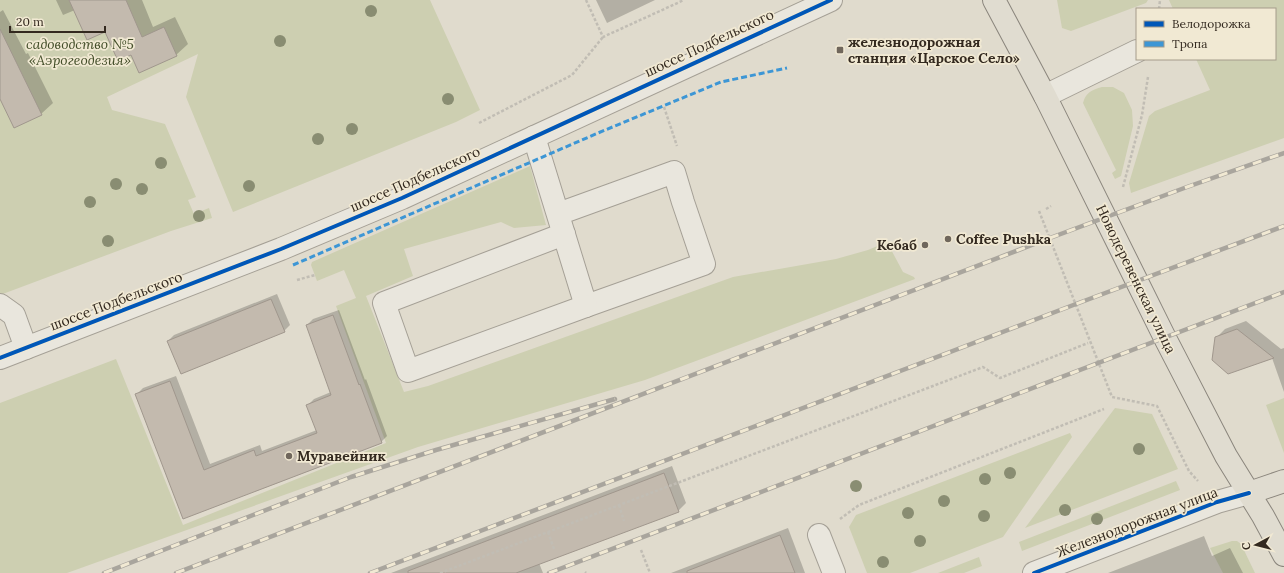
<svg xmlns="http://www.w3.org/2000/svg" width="1284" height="573" viewBox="0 0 1284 573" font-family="Lora,serif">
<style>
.green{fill:#cdcfb1}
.shadow{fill:#0003}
.building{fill:#c3baae;stroke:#a0978d}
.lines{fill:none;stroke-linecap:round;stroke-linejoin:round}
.minor-casing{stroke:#a5a096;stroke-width:24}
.major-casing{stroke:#8b867d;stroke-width:24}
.path{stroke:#c1bdb4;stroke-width:2.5;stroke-dasharray:3 2;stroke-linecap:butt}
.minor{stroke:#e9e6dd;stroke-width:22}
.major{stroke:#e0dcd0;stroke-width:22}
.rail-casing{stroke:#a9a59d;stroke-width:4.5}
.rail{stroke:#f1e9d3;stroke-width:3;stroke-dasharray:9;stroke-linecap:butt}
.quiet{stroke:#3d96d5;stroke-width:3;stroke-dasharray:6 3;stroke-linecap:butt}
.cycleway-casing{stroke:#f1e9d3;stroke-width:6}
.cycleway{stroke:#0057b8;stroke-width:4}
.tree{fill:#898d72}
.poi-dot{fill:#70675c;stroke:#f1e9d3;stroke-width:1.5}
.labels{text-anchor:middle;stroke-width:3.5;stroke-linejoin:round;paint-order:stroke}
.poi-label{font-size:14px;font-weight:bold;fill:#33291f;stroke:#f1e9d3;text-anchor:start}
.street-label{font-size:14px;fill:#33291f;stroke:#f1e9d3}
.park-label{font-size:14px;font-style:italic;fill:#424d28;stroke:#f1e9d3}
</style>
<rect width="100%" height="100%" fill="#e0dbcd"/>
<g class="green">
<path d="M 0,0 L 430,0 L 480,110 L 456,122 L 233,212 L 186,97 L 198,54 L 107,97 L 112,110 L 165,124 L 196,197 L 188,200 L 194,214 L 209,208 L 212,218 L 171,231 L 0,295 Z"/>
<path d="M 1057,0 L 1148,0 L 1146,3 L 1071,31 L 1062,28 Z"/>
<path d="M 1169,0 L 1284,0 L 1284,138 L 1131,193 L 1129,183 L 1149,116 L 1155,111 L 1210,90 L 1196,59 L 1275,59 L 1275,9 L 1173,9 Z"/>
<path d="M 1102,87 L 1113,87 L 1124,93 L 1132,110 L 1133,126 L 1121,176 L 1115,179 L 1112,173 L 1116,170 L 1083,103 C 1086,92 1092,90 1102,87 Z"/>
<path d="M 530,166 L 546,225 L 514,228 L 501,222 L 404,249 L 413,276 L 366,296 L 404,392 L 428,386 L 733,277 L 836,259 L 868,250 L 887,242 L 903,272 L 914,277 L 915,279 L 645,380 L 418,447 L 67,573 L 0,573 L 0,403 L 116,359 L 183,525 L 386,443 L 336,306 L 356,298 L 344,270 L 317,281 L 311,265 L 312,262 Z"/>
<path d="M 1284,398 L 1284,453 L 1266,405 Z"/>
<path d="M 1115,408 L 1152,414 L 1178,469 L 1025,528 Z"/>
<path d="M 1070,433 L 1072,437 L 1003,537 L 910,573 L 867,573 L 849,527 L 856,515 Z"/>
<path d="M 1176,481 L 1180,490 L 1022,551 L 1019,542 Z"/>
<path d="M 1232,541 L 1237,541 L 1241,544 L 1255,573 L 1223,573 L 1210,548 Z"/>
<path d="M 979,557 L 982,566 L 964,573 L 938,573 Z"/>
</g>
<g class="shadow">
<path d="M 56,0 L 142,0 L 153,27 L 175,17 L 188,44 L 176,55 L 131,53 L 106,30 L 75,10 L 63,15 Z"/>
<path d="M 596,0 L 655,0 L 607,23 Z"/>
<path d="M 3,10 L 26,54 L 28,53 L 53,103 L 41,114 L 0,97 L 0,12 Z"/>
<path d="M 277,294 L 290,325 L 284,331 L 168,341 L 174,335 Z"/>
<path d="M 339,310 L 365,380 L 366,379 L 387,436 L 381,442 L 184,518 L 137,394 L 143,388 L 176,376 L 210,464 L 260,445 L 262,451 L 317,430 L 308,405 L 314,399 L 331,392 L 307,325 L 313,319 Z"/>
<path d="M 1246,321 L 1281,349 L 1284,348 L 1284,392 L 1272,358 L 1216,338 L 1225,329 Z"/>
<path d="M 672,466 L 686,503 L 678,511 L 539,563 L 543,573 L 391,573 Z"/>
<path d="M 788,528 L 805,573 L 671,573 Z"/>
<path d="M 1204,536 L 1212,556 L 1230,548 L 1243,573 L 1108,573 Z"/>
</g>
<g class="building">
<path d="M 69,0 L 126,0 L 142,37 L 164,27 L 177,56 L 139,73 L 131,55 L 118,61 L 105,32 L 87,40 Z"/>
<path d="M 0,29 L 42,115 L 14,128 L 0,99 Z"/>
<path d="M 271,299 L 285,332 L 181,374 L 167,341 Z"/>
<path d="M 333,315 L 359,385 L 360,384 L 382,443 L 183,519 L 135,394 L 170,381 L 204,470 L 254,450 L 256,456 L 317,433 L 306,405 L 331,395 L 306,325 Z"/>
<path d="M 1237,329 L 1274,358 L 1228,374 L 1212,360 L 1215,337 Z"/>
<path d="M 664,473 L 679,512 L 516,573 L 408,573 L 408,571 Z"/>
<path d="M 780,535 L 795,573 L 687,573 L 687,571 Z"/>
</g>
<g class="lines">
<defs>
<g id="minor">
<path d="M 1045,96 L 1137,51"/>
<path d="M 534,137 L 586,306 L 704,264 L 683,202 L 674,172 L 558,214"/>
<path d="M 564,234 L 384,303 L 408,371 L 586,306"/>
<path d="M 0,305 L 14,315 L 26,348"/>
<path d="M 0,358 L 281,249 L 402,198 L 831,0"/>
<path d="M 819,535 L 834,573"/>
<path d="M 1034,573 L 1217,502 L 1249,493"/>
</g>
<g id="major">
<path d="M 994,0 L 1045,96 L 1165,338 L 1226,456 L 1263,516 L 1284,555"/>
<path d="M 1249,493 L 1284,481"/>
</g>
</defs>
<use href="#minor" class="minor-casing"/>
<use href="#major" class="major-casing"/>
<g class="path">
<path d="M 586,0 L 603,37 L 684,0"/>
<path d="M 1159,9 L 1160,0"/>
<path d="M 664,107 L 677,146"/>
<path d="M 479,123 L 572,75 L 603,37"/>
<path d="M 1123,187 L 1142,115 L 1148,77"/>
<path d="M 1046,209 L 1051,206"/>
<path d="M 1039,211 L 1112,397 L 1157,406 L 1189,471 L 1198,481"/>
<path d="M 297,280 L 315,275"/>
<path d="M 619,505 L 624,521"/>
<path d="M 840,519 L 859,505 L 1104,409"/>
<path d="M 548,532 L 554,549"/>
<path d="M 641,550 L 650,573"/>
<path d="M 585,572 L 586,573"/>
<path d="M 440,573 L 983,367 L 1000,378 L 1088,343"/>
</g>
<use href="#minor" class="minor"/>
<use href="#major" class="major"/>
<defs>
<g id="rail">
<path d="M 104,573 L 351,477 L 436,450 L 615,399"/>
<path d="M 176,573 L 1050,238 L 1187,187 L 1284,153"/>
<path d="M 370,573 L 1076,304 L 1284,226"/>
<path d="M 549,573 L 1284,292"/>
</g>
</defs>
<use href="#rail" class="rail-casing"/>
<use href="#rail" class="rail"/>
<path class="quiet" d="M 293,265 L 598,133 L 721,82 L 787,68"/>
<defs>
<g id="cycleway">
<path d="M 0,358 L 281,249 L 402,198 L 831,0"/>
<path d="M 1034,573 L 1217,502 L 1249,493"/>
</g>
</defs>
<use href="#cycleway" class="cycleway-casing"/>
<use href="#cycleway" class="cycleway"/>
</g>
<g class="tree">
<circle cx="371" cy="11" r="6"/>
<circle cx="280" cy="41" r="6"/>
<circle cx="448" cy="99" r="6"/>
<circle cx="352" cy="129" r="6"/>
<circle cx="318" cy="139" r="6"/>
<circle cx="161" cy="163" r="6"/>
<circle cx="116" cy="184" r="6"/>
<circle cx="249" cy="186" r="6"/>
<circle cx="142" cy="189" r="6"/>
<circle cx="90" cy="202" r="6"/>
<circle cx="199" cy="216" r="6"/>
<circle cx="108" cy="241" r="6"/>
<circle cx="1139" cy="449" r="6"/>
<circle cx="1010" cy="473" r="6"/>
<circle cx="985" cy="479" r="6"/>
<circle cx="856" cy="486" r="6"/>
<circle cx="944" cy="501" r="6"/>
<circle cx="1065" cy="510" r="6"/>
<circle cx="908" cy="513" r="6"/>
<circle cx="984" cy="516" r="6"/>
<circle cx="1097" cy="519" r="6"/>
<circle cx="920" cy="541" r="6"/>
<circle cx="883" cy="562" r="6"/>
</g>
<g class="poi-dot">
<rect x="836" y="46" width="8" height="8" rx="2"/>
<circle cx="948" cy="239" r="4"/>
<circle cx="925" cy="245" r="4"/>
<circle cx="289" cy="456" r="4"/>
</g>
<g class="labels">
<g class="poi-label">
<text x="848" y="47">железнодорожная<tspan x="848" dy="16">станция «Царское Село»</tspan></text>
<text x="956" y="244">Coffee Pushka</text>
<text x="917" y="250" text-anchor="end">Кебаб</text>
<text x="297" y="461">Муравейник</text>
</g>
<g class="street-label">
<text transform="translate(709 43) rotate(-25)" y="5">шоссе Подбельского</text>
<text transform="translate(415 179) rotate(-24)" y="5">шоссе Подбельского</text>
<text transform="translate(1136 279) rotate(64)" y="5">Новодеревенская улица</text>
<text transform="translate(116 301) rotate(-21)" y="5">шоссе Подбельского</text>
<text transform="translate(1137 522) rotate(-21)" y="5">Железнодорожная улица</text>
</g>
<g class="park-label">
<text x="80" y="49">садоводство №5<tspan x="80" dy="16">«Аэрогеодезия»</tspan></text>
</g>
</g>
<rect x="1136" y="8" width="140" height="52" fill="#f1e9d3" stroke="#a59c8b"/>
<rect x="1144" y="21" width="20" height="6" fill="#0057b8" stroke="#a59c8b"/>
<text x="1172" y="28" font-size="12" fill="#33291f">Велодорожка</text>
<rect x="1144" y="41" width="20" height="6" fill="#3d96d5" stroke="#a59c8b"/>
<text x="1172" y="48" font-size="12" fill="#33291f">Тропа</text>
<g transform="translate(1256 545) rotate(263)" stroke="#f1e9d3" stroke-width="3" paint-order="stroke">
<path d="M0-3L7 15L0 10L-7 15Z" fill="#33291f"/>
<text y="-6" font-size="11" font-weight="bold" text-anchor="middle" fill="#33291f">С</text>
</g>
<path d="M10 26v6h95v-6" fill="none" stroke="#33291f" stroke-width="2"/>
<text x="16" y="26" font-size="12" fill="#33291f" stroke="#f1e9d3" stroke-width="3" paint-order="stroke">20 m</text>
</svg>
